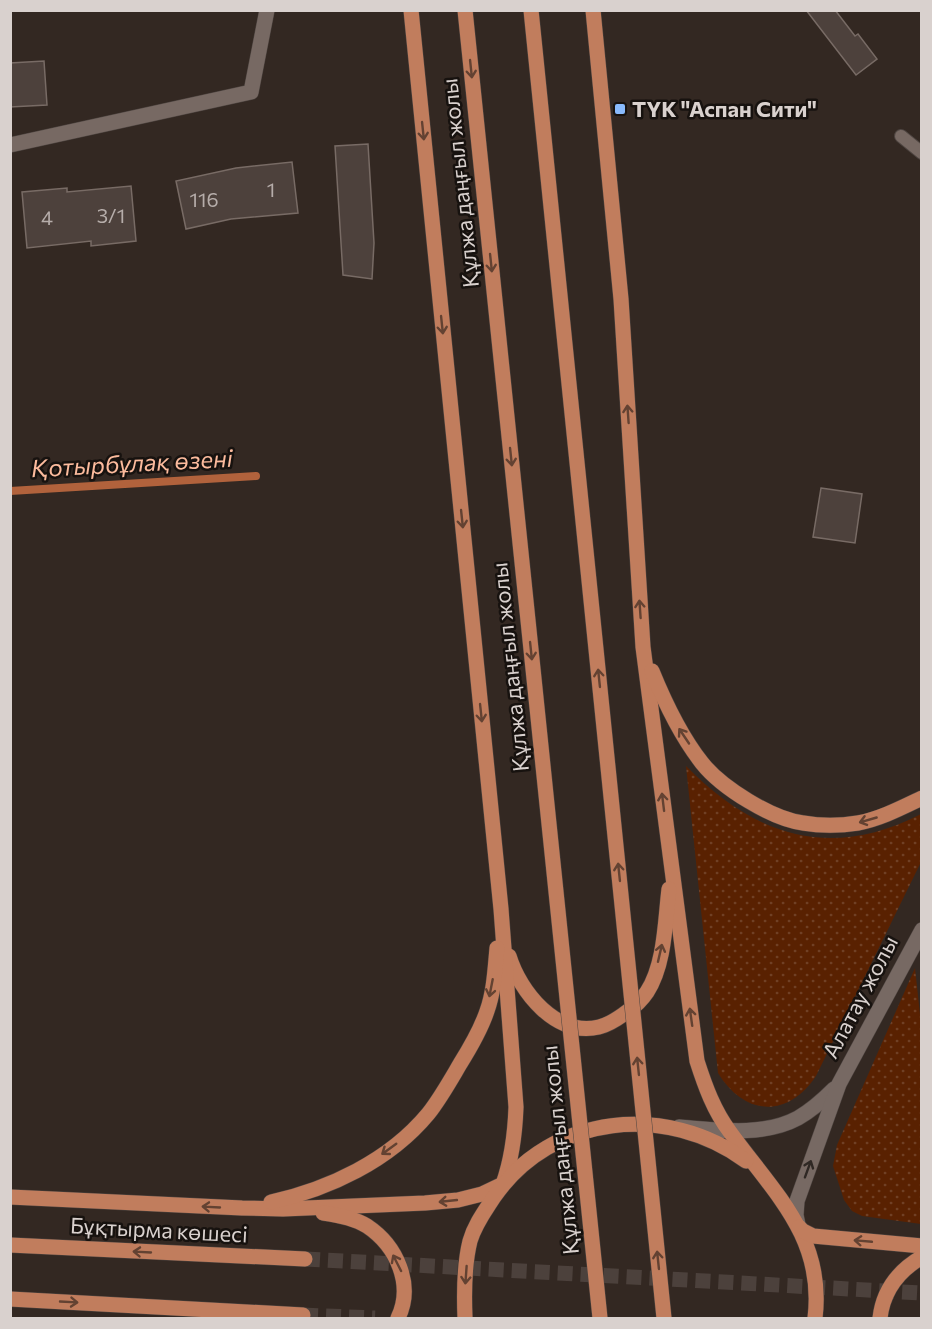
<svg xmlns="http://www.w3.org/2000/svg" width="932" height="1329" viewBox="0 0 932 1329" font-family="Commissioner,sans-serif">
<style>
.grass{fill:url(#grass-dots)}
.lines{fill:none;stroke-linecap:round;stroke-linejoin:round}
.stream{stroke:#b1623c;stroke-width:8}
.building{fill:#4d413c;stroke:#786b65;stroke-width:1.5}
.primary-tunnel{stroke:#4c413c;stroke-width:15;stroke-dasharray:15 8;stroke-linecap:butt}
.service-casing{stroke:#4f4642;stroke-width:14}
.minor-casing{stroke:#4f4642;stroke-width:16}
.secondary-casing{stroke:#4f4642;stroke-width:16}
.primary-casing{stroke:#4f4642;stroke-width:16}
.service{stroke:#776963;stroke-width:12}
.minor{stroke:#776963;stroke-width:15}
.secondary{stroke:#776963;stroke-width:15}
.primary{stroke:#c17d5d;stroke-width:15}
.primary-bridge-casing{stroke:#4f4642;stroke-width:16;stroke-linecap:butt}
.primary-bridge{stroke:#c17d5d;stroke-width:15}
.oneway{stroke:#634232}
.oneway2{stroke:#2f2824}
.poi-dot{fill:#89bafc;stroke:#17120f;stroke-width:2}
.labels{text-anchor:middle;stroke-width:5;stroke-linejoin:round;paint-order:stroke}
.number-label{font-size:20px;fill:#b6adaa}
.poi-label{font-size:22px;font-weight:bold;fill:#d9d1ce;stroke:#17120f;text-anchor:start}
.street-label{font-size:22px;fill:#d9d1ce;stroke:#17120f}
.water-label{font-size:24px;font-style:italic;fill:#fcbb9d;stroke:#17120f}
</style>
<defs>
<pattern id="grass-dots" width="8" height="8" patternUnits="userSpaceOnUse" patternTransform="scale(1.5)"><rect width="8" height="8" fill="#592101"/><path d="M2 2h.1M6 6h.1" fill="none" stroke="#704025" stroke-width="1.8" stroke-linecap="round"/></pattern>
</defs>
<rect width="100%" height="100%" fill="#332822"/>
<g class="grass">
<path d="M 686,766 C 755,836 830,861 921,814 L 921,862 L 816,1076 C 788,1118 745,1117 718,1073 Z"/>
<path d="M 915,968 L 922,1033 L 921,1224 L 862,1216 L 852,1211 L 844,1200 L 833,1166 L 837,1145 Z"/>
</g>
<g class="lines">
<path class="stream" d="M 10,491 L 256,476"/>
</g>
<g class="building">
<path d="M 806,10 L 835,10 L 855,36 L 858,34 L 877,59 L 856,75 Z"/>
<path d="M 44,61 L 47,105 L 10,107 L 10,63 Z"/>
<path d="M 368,144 L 374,243 L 372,279 L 343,275 L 335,146 Z"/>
<path d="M 292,162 L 298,213 L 231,219 L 186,229 L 176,181 L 236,168 Z"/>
<path d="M 131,186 L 136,241 L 91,246 L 91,241 L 27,248 L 22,192 L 67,188 L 67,192 Z"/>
<path d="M 821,488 L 862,494 L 855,543 L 813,537 Z"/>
</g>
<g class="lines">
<g class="primary-tunnel">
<path d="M 305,1259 L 922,1293"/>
<path d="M 303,1315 L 375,1318"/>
</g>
<defs>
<path id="service" d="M 901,136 L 922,153"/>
<path id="minor" d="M 10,145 L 251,92 L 267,10"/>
<g id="secondary">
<path d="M 679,1127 C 717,1130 763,1137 798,1118 C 812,1110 823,1100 834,1089"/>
<path d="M 798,1225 L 796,1215 L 797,1201 L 839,1084 L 922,930"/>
</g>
<g id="primary">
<path d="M 593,10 L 621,299 L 643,647 L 697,1061 C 705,1086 714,1111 730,1132 C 773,1192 825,1237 815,1318"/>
<path d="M 652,671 C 665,703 680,735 702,763 C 722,788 772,819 803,823 C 820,826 840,826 858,823 C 880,819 901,808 922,798"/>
<path d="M 509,956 C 520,992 556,1037 599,1027 C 608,1025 617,1019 624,1014 C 633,1008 641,1001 647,992 C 665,964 665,922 669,889"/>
<path d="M 10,1197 L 242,1208 L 283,1209 L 425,1203 L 458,1200 L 482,1194 L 503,1184 C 512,1159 515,1134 516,1107 L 501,909 L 411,10"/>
<path d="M 271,1202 C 329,1189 389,1161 428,1114 C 440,1099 450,1081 460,1064 C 470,1048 481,1029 487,1011 C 494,992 495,969 497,948"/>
<path d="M 323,1213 C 338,1215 354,1218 367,1226 C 397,1246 414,1285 398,1318"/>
<path d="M 799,1227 L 803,1231 L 813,1236 L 922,1246"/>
<path d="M 10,1245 L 305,1259"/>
<path d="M 10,1299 L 303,1315"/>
<path d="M 465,1318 C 464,1294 464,1265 470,1241 C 475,1224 485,1211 494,1197 C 552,1113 667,1103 746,1161"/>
<path d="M 880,1318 C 883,1292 898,1271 922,1257"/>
</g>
</defs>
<use href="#service" class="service-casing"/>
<use href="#minor" class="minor-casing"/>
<use href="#secondary" class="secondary-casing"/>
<use href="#primary" class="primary-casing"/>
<use href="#service" class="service"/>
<use href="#minor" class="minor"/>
<use href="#secondary" class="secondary"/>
<use href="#primary" class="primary"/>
<defs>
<g id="primary-bridge">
<path d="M 465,10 L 600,1318"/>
<path d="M 531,10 L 664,1318"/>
</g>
</defs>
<use href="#primary-bridge" class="primary-bridge-casing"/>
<use href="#primary-bridge" class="primary-bridge"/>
</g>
<defs><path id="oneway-shaft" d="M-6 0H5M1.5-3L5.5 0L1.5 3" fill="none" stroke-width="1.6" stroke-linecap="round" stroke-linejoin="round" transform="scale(1.5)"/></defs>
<g class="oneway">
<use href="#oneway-shaft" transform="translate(471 69) rotate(84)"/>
<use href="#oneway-shaft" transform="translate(423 131) rotate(84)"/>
<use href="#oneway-shaft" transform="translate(491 263) rotate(84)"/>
<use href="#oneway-shaft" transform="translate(442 325) rotate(84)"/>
<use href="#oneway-shaft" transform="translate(628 414) rotate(-94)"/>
<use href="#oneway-shaft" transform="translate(511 457) rotate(84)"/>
<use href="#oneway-shaft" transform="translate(462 519) rotate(84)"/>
<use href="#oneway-shaft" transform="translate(640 609) rotate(-94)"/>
<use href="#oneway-shaft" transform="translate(531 651) rotate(84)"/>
<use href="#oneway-shaft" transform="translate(599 678) rotate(-96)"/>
<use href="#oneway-shaft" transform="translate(481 713) rotate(84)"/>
<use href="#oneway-shaft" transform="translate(684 736) rotate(-124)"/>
<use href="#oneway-shaft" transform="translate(663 802) rotate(-97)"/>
<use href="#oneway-shaft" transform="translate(868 820) rotate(164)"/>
<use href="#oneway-shaft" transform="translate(619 872) rotate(-96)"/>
<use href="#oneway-shaft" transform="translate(660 953) rotate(-77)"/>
<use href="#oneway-shaft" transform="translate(491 988) rotate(101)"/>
<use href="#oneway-shaft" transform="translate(691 1017) rotate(-98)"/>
<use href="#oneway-shaft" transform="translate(638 1066) rotate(-96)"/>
<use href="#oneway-shaft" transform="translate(389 1149) rotate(144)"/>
<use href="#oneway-shaft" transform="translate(448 1201) rotate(174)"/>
<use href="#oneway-shaft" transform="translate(211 1207) rotate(-177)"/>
<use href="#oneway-shaft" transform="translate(863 1241) rotate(-175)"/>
<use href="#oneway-shaft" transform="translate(142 1252) rotate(-177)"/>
<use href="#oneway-shaft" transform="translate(658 1260) rotate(-96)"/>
<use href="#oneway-shaft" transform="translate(397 1263) rotate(-117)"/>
<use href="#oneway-shaft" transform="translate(466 1275) rotate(94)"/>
<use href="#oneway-shaft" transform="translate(69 1302) rotate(3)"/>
</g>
<use class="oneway2" href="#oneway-shaft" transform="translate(808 1169) rotate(-70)"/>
<rect class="poi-dot" x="614" y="103" width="12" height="12" rx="3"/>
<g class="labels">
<g class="number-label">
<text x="271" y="197">1</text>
<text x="204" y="207">116</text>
<text x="111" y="223">3/1</text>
<text x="47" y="225">4</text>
</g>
<g class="poi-label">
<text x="632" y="117">ТҮК "Аспан Сити"</text>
</g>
<g class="street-label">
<text transform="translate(460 183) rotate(-96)" y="8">Құлжа даңғыл жолы</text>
<text transform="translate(510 667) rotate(-96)" y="8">Құлжа даңғыл жолы</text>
<text transform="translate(860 997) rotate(-62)" y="8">Алатау жолы</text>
<text transform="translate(560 1150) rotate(-96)" y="8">Құлжа даңғыл жолы</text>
<text transform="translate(159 1230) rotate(3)" y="8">Бұқтырма көшесі</text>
</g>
<g class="water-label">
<text transform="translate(132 464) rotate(-3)" y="8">Қотырбұлақ өзені</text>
</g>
</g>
<rect width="932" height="1329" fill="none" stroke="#d9d1ce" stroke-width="24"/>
</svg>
